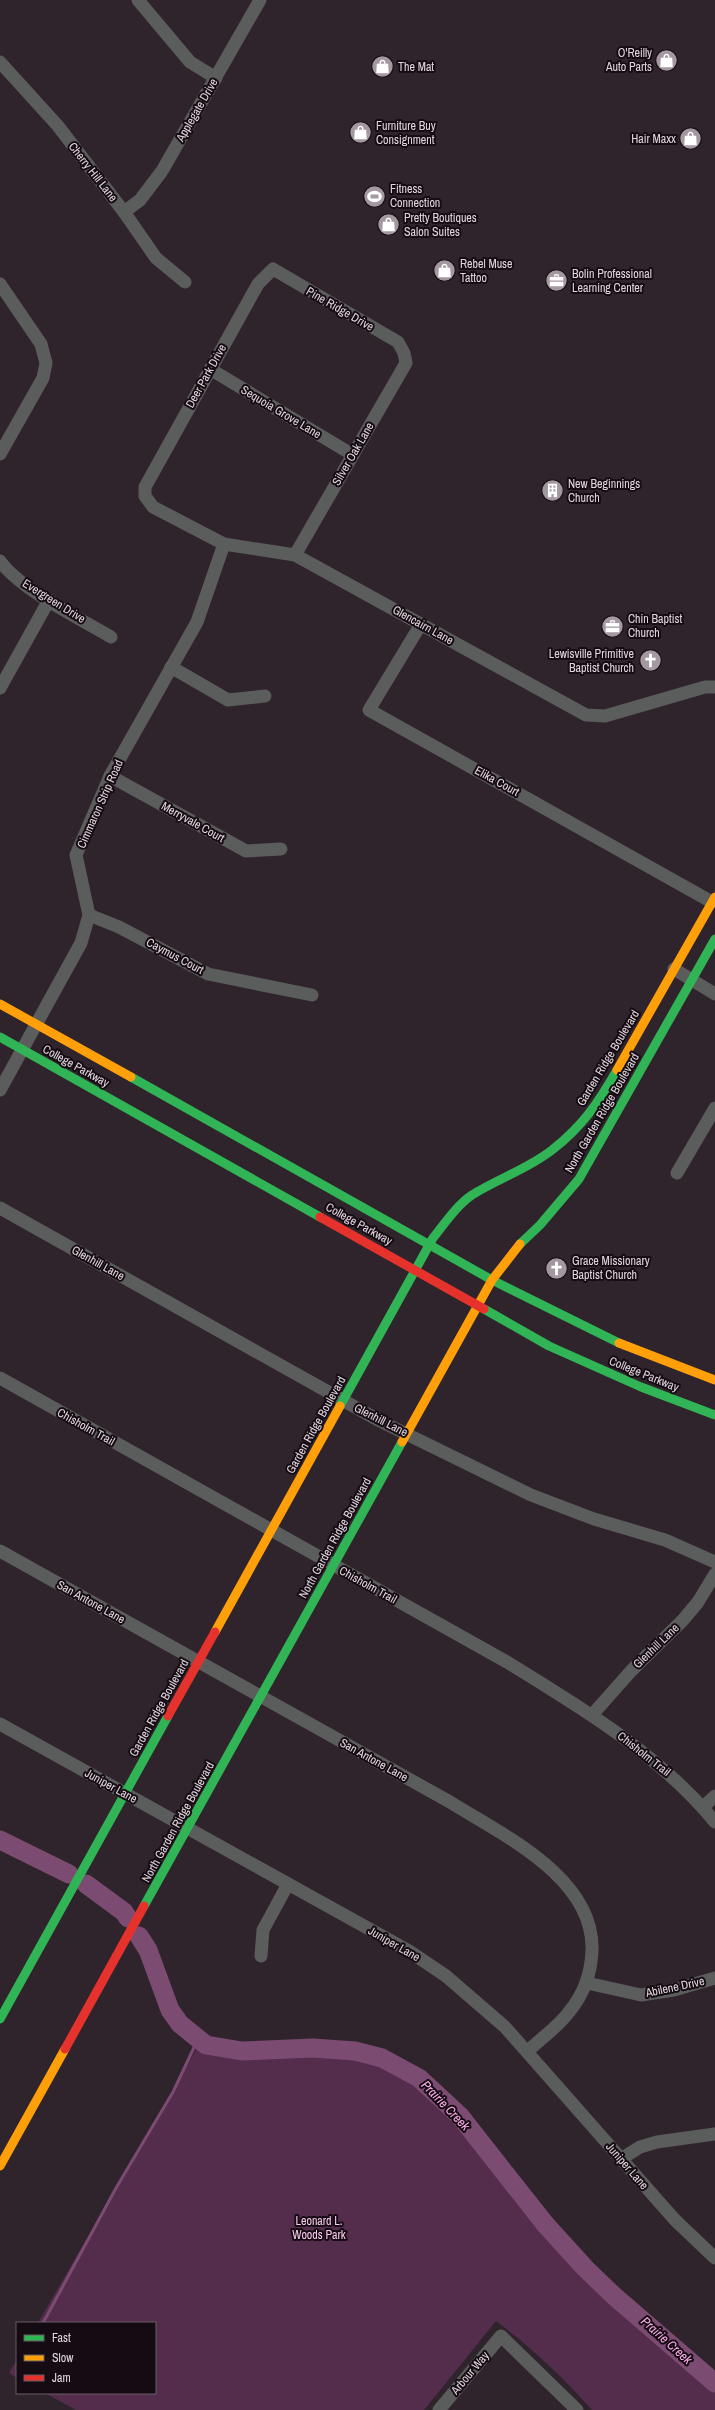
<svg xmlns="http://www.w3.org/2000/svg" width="715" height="2410" viewBox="0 0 715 2410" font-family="'Archivo Narrow',sans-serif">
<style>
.green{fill:#542c4c}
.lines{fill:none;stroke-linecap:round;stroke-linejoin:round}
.stream{stroke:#7c4b71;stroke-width:3}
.river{stroke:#7c4b71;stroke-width:19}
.street{stroke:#5b5c5c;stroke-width:13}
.fast{stroke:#30b455;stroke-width:9}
.slow{stroke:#ff9f0a;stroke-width:9}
.jam{stroke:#e5322d;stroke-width:9}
.labels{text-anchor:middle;stroke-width:4;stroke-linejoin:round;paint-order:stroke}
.poi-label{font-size:12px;fill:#e2d5de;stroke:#150c13;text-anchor:start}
.street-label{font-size:12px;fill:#e2d5de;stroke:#150c13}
.park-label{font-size:12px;fill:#facaee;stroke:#150c13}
.water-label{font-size:13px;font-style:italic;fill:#feaeeb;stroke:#150c13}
</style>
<rect width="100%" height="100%" fill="#2f242c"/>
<g class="green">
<path d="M 204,2036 L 248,2050 L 339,2043 L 404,2061 L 447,2092 L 548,2219 L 622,2295 L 715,2372 L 715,2410 L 592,2410 C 563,2377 531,2347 496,2321 L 424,2410 L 76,2410 L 45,2393 L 155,2393 L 155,2323 L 38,2323 Z"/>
<path d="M 17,2360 L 17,2378 L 9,2373 Z"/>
</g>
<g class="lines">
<path class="stream" d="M 43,2323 L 116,2188 L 173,2092 L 198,2039"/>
<g class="river">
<path d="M 0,1840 L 69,1874"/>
<path d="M 86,1884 L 124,1912 L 128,1918"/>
<path d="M 139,1936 L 148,1950 L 170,2010 L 180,2024 L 206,2045 L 242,2051 L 313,2048 L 355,2051 L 382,2058 L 419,2078 L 460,2116 L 545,2224 L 585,2268 L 613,2295 L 715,2383"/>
</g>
<g class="street">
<path d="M 138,0 L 190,62 L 216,78"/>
<path d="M 0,62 L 58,126 L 124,212 L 156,258 L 185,282"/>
<path d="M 124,212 L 140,200 L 162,171 L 260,0"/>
<path d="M 0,284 L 41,344 L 46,363 L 43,378 L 0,454"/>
<path d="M 210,369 L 353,455"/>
<path d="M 295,555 L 406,363 L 404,353 L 398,342 L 273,269 L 258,284 L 145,487 L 145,496 L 153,507 L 224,544 L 295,555 L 586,715 L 605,716 L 705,687 L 715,687"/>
<path d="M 0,561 C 21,590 79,618 111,637"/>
<path d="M 421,624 L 369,710 L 712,902"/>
<path d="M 171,667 L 228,700 L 265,696"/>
<path d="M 0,688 L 49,600"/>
<path d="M 110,776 L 246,851 L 281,849"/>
<path d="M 89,915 L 119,927 L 208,974 L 312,995"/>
<path d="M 674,969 L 715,994"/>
<path d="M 0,1090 L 81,943 L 89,915 L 76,855 L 110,776 L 197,622 L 224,544"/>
<path d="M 677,1173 L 715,1108"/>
<path d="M 0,1208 L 380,1421 L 531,1495 L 594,1519 L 665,1540 L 715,1562"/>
<path d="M 0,1378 L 507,1662 C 582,1708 659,1754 715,1822"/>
<path d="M 0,1551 L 450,1802 C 503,1835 595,1878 592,1951 C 591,1974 584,1994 569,2012 C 558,2027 540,2039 527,2052"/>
<path d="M 592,1715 L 631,1671 L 683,1620 L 698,1602 L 715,1574"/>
<path d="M 0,1724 L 409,1951 L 446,1976 L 505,2027 L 675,2220 L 715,2258"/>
<path d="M 703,1807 L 715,1796"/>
<path d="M 261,1956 L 263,1930 L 288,1884"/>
<path d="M 587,1983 L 641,1995 L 674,1990 L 715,1978"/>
<path d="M 621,2159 L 640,2147 L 657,2142 L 715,2134"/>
<path d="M 439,2410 L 501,2336 L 577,2410"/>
</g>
<g class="fast">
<path d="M 0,1037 L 320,1217"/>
<path d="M 131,1077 L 492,1280 L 619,1343"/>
<path d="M 520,1244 L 540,1225 L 579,1179 L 715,939"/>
<path d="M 484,1309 L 549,1346 L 641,1387 L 715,1415"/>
<path d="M 340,1406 L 433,1238 C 445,1223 456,1206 472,1195 C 497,1179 528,1169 552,1150 C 583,1126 598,1103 617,1070"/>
<path d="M 144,1906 L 402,1442"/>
<path d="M 0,2019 L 168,1716"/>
</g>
<g class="slow">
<path d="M 0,1004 L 131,1077"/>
<path d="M 617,1070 L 715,897"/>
<path d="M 619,1343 L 715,1380"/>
<path d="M 402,1442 L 492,1280 L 520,1244"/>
<path d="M 215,1632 L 340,1406"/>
<path d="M 0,2166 L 65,2049"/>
</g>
<g class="jam">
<path d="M 320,1217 L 484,1309"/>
<path d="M 168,1716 L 215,1632"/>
<path d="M 65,2049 L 144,1906"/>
</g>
</g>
<defs>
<symbol id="shop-disc" viewBox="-11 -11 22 22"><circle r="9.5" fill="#a397a0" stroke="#150c13"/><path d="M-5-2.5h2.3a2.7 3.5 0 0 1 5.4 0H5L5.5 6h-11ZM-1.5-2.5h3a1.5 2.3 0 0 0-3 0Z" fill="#fff"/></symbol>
<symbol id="stadium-disc" viewBox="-11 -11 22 22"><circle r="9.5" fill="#a397a0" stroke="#150c13"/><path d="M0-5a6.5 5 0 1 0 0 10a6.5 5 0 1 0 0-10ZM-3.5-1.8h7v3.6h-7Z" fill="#fff"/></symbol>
<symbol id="office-disc" viewBox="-11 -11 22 22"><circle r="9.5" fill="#a397a0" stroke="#150c13"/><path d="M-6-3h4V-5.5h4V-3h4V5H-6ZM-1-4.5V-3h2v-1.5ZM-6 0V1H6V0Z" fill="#fff"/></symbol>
<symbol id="building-disc" viewBox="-11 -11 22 22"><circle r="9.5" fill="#a397a0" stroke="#150c13"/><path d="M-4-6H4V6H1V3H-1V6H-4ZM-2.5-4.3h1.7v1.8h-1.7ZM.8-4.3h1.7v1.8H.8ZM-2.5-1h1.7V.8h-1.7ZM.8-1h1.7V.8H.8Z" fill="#fff"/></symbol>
<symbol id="church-disc" viewBox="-11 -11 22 22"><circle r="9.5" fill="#a397a0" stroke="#150c13"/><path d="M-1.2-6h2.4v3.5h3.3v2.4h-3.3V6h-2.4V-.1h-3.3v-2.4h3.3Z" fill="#fff"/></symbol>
</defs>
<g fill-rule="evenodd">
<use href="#shop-disc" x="654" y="48" width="25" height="25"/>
<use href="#shop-disc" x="370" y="54" width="25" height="25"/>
<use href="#shop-disc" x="348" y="120" width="25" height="25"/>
<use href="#shop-disc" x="678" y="126" width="25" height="25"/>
<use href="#stadium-disc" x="362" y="184" width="25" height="25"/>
<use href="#shop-disc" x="376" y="212" width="25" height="25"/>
<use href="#shop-disc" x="432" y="258" width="25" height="25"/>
<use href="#office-disc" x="544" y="268" width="25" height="25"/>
<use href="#building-disc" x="540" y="478" width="25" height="25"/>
<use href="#office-disc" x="600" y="614" width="25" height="25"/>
<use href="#church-disc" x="638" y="648" width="25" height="25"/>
<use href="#church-disc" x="544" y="1256" width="25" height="25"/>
</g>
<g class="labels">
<g class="poi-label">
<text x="652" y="57" text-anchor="end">O'Reilly<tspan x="652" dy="14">Auto Parts</tspan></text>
<text x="398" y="71">The Mat</text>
<text x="376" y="130">Furniture Buy<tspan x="376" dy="14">Consignment</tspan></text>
<text x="676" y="143" text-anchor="end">Hair Maxx</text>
<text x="390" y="193">Fitness<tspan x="390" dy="14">Connection</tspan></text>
<text x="404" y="222">Pretty Boutiques<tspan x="404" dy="14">Salon Suites</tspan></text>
<text x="460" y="268">Rebel Muse<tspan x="460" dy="14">Tattoo</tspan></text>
<text x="572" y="278">Bolin Professional<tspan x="572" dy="14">Learning Center</tspan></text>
<text x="568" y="488">New Beginnings<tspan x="568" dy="14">Church</tspan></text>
<text x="628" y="623">Chin Baptist<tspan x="628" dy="14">Church</tspan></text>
<text x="634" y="658" text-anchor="end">Lewisville Primitive<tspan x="634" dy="14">Baptist Church</tspan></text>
<text x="572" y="1265">Grace Missionary<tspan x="572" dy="14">Baptist Church</tspan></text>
</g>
<g class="street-label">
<text transform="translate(197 110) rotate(-60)" y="4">Applegate Drive</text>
<text transform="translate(93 172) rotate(52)" y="4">Cherry Hill Lane</text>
<text transform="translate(340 309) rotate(30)" y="4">Pine Ridge Drive</text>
<text transform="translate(206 376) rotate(-61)" y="4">Deer Park Drive</text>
<text transform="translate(281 412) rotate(31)" y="4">Sequoia Grove Lane</text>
<text transform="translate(353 454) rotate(-60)" y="4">Silver Oak Lane</text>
<text transform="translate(54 601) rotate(32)" y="4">Evergreen Drive</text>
<text transform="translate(423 625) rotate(29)" y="4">Glencairn Lane</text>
<text transform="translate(497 781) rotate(29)" y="4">Elika Court</text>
<text transform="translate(100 804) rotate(-66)" y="4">Cimmaron Strip Road</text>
<text transform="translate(193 822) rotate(29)" y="4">Merryvale Court</text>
<text transform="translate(175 956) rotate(28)" y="4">Caymus Court</text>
<text transform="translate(608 1058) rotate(-59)" y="4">Garden Ridge Boulevard</text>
<text transform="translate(76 1066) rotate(29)" y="4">College Parkway</text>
<text transform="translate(602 1113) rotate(-60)" y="4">North Garden Ridge Boulevard</text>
<text transform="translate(359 1224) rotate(29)" y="4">College Parkway</text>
<text transform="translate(98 1263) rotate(29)" y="4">Glenhill Lane</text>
<text transform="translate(644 1374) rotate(22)" y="4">College Parkway</text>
<text transform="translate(381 1420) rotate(27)" y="4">Glenhill Lane</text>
<text transform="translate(316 1425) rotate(-61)" y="4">Garden Ridge Boulevard</text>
<text transform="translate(86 1427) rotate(29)" y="4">Chisholm Trail</text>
<text transform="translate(335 1538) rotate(-61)" y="4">North Garden Ridge Boulevard</text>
<text transform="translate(368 1585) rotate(29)" y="4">Chisholm Trail</text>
<text transform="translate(91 1602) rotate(29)" y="4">San Antone Lane</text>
<text transform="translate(656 1646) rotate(-44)" y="4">Glenhill Lane</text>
<text transform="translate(159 1708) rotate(-61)" y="4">Garden Ridge Boulevard</text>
<text transform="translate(644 1754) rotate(38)" y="4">Chisholm Trail</text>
<text transform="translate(374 1760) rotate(29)" y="4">San Antone Lane</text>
<text transform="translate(111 1786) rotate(29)" y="4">Juniper Lane</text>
<text transform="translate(178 1822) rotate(-61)" y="4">North Garden Ridge Boulevard</text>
<text transform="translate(394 1944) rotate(30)" y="4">Juniper Lane</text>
<text transform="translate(675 1987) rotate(-12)" y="4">Abilene Drive</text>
<text transform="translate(627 2166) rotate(49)" y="4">Juniper Lane</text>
<text transform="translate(470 2373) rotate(-50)" y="4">Arbour Way</text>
</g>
<g class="park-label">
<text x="319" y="2225">Leonard L.<tspan x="319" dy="14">Woods Park</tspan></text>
</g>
<g class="water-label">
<text transform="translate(446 2105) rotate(46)" y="5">Prairie Creek</text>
<text transform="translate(667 2340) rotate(42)" y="5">Prairie Creek</text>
</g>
</g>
<rect x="16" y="2322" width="140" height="72" fill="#150c13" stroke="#675c64"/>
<rect x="24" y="2335" width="20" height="6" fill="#30b455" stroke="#675c64"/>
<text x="52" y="2342" font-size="12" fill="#e2d5de">Fast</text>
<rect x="24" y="2355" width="20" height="6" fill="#ff9f0a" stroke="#675c64"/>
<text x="52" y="2362" font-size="12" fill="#e2d5de">Slow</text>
<rect x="24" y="2375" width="20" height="6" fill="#e5322d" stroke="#675c64"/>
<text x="52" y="2382" font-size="12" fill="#e2d5de">Jam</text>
</svg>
